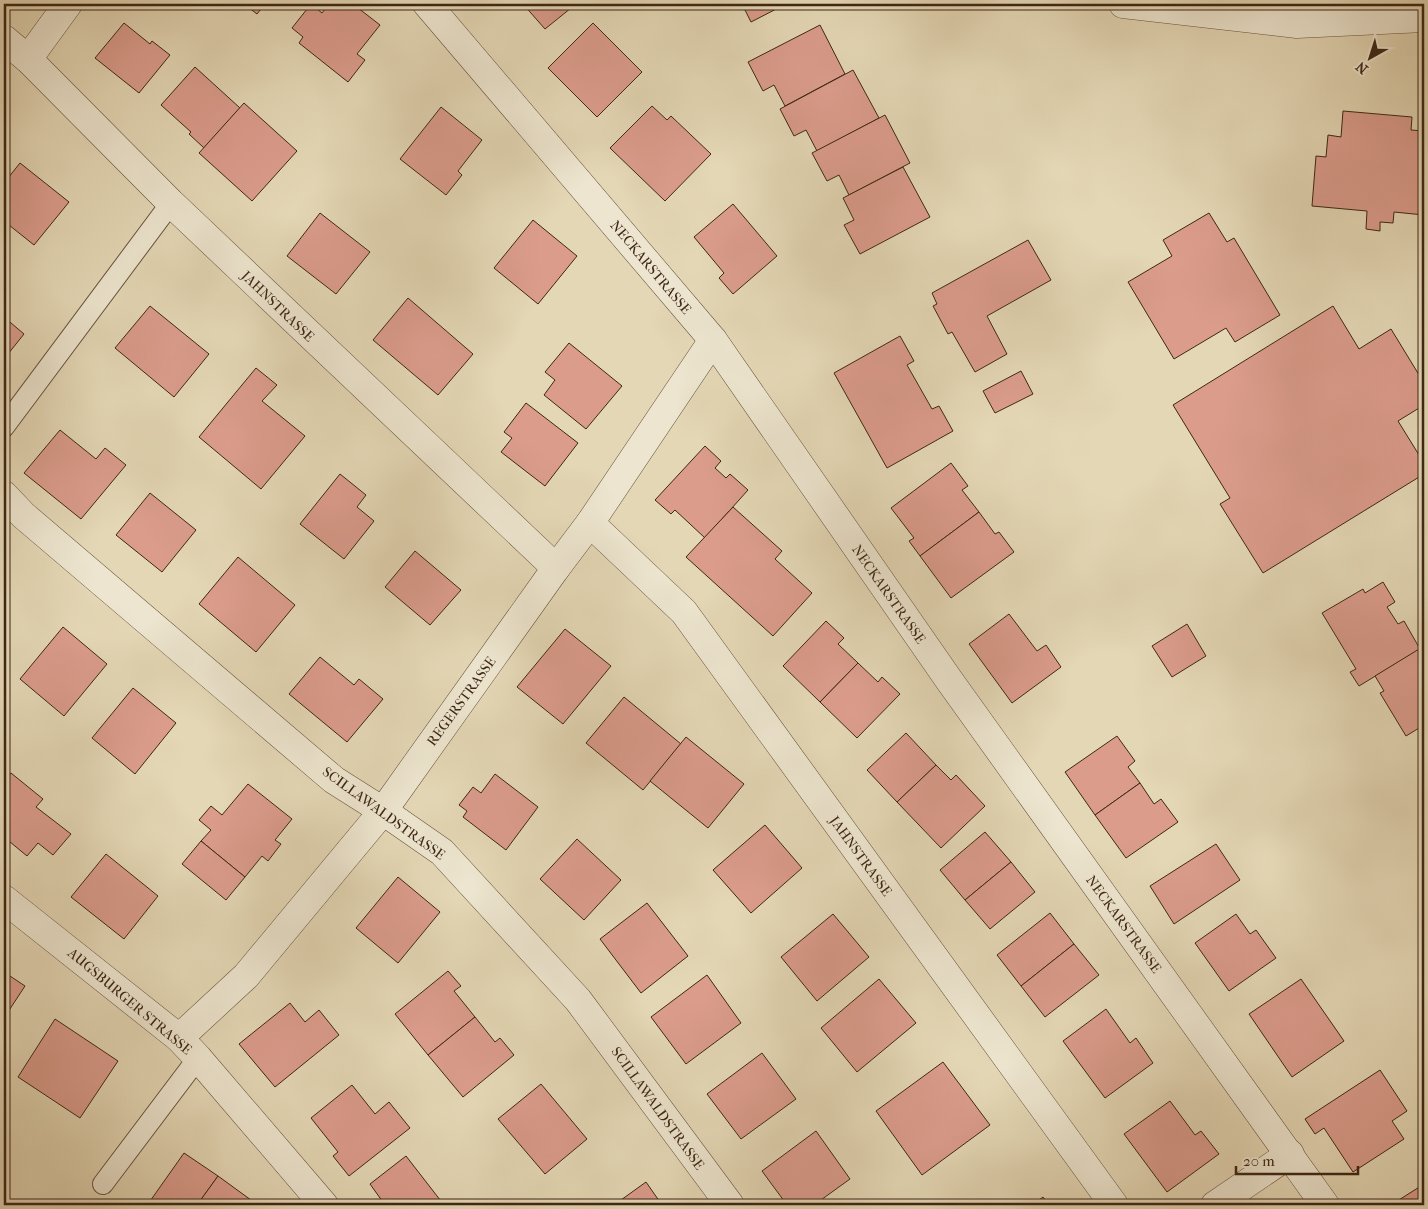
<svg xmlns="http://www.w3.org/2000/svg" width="1428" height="1209" viewBox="0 0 1428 1209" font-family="'IM FELL French Canon',serif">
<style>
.building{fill:#db9c8c;stroke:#3d2715}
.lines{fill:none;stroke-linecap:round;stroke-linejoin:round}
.service-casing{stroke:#67533d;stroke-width:22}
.minor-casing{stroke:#67533d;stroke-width:29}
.service{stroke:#ede5cf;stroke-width:20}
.minor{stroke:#ede5cf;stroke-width:28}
.labels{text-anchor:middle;stroke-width:5;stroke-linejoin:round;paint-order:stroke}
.street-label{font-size:14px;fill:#3d2715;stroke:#ede5cf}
</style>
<rect width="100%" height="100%" fill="#e4d7b5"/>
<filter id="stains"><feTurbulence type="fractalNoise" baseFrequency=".004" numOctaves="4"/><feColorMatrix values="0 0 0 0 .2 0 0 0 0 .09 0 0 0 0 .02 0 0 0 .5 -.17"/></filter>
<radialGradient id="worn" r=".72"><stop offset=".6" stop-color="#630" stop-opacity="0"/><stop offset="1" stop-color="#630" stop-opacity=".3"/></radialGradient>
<g class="building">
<path d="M 244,4 L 265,4 L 257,14 Z"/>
<path d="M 311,4 L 322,13 L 329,4 L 353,4 L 380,25 L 357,54 L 365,60 L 348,82 L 299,43 L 303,37 L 292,28 Z"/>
<path d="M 523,4 L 576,4 L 545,29 Z"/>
<path d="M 742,4 L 786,4 L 751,22 Z"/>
<path d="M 124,23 L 150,44 L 152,41 L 170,55 L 139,93 L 95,58 Z"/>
<path d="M 593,23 L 642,72 L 597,117 L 548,68 Z"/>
<path d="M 820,25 L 845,74 L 785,106 L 774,85 L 763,91 L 748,62 Z"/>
<path d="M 195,67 L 240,108 L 204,148 L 189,134 L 191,132 L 161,105 Z"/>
<path d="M 853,70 L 879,118 L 817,151 L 806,130 L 794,136 L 780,109 Z"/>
<path d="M 244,103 L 297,151 L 252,201 L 199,153 Z"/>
<path d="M 652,106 L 667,120 L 671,116 L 711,154 L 665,201 L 610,148 Z"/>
<path d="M 441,107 L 482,140 L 458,171 L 462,175 L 446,195 L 400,159 Z"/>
<path d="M 1343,111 L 1412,117 L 1411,130 L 1424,131 L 1424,215 L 1394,212 L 1393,223 L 1380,222 L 1380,231 L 1366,229 L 1367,211 L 1312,206 L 1316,156 L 1326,157 L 1328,135 L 1341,137 Z"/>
<path d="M 885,115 L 910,163 L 849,195 L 839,175 L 827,181 L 812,153 Z"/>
<path d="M 20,163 L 69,202 L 34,245 L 4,221 L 4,183 Z"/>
<path d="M 903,167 L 930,217 L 860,254 L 844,225 L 854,220 L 843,198 Z"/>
<path d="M 733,204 L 777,256 L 733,294 L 719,278 L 724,273 L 694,237 Z"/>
<path d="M 320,213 L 370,252 L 336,294 L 287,256 Z"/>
<path d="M 1209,213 L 1227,242 L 1234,238 L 1280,315 L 1235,342 L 1226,328 L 1174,359 L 1128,282 L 1172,256 L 1163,240 Z"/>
<path d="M 533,220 L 577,256 L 538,304 L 494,268 Z"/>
<path d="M 1028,240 L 1051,280 L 987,316 L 1007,354 L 975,372 L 952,332 L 948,334 L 933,306 L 937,304 L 932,293 Z"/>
<path d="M 408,298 L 473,354 L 438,395 L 373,340 Z"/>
<path d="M 150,306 L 209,354 L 174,397 L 115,348 Z"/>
<path d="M 1333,306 L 1359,349 L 1391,329 L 1424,383 L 1424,405 L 1398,421 L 1424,463 L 1424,474 L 1263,573 L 1220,504 L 1230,498 L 1173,405 Z"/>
<path d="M 4,317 L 24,334 L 4,359 Z"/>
<path d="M 900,336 L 914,361 L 907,365 L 932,409 L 939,406 L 953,431 L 887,468 L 834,373 Z"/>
<path d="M 569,343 L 622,386 L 586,429 L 544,395 L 555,380 L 545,372 Z"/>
<path d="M 256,368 L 277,385 L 262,401 L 305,436 L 261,489 L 199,437 Z"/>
<path d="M 1021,371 L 1033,394 L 995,413 L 983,391 Z"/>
<path d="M 526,403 L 578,443 L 545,486 L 501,452 L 512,438 L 504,432 Z"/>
<path d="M 60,430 L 96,459 L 105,448 L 126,465 L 81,519 L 24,473 Z"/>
<path d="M 705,446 L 721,461 L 715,468 L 726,478 L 730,474 L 748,490 L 705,538 L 675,510 L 671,514 L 655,500 Z"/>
<path d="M 951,463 L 968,486 L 962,490 L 979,512 L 920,556 L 909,541 L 914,538 L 891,508 Z"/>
<path d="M 340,474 L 366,495 L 357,507 L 374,521 L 344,559 L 300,524 Z"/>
<path d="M 150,493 L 196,530 L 162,572 L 116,535 Z"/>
<path d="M 733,507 L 782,551 L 775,559 L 812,593 L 773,636 L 686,557 Z"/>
<path d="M 979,512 L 995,534 L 999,532 L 1014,552 L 951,598 L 920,556 Z"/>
<path d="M 415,551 L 461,590 L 430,625 L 385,587 Z"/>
<path d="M 238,557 L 295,605 L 256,652 L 199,604 Z"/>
<path d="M 4,579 L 10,584 L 4,591 Z"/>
<path d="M 1383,582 L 1395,602 L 1387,607 L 1398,624 L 1404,621 L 1420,649 L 1359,686 L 1350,672 L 1356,669 L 1322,613 L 1363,589 L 1365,593 Z"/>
<path d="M 1009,614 L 1037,651 L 1046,645 L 1061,667 L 1012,703 L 969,644 Z"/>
<path d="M 826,621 L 844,638 L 838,644 L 858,663 L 820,702 L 783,666 Z"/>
<path d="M 1187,624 L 1206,656 L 1172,677 L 1152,646 Z"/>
<path d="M 63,627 L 107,664 L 64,716 L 20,679 Z"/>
<path d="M 565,629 L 611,666 L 563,724 L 517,687 Z"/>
<path d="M 1424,646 L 1424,725 L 1406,736 L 1380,693 L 1384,691 L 1375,676 Z"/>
<path d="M 320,657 L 354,685 L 359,679 L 383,699 L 347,742 L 289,694 Z"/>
<path d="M 858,663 L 878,682 L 882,677 L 900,694 L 857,738 L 820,702 Z"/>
<path d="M 133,688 L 176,723 L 135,774 L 92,738 Z"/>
<path d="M 624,697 L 681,744 L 643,790 L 586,743 Z"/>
<path d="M 1424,725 L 1424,739 L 1418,729 Z"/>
<path d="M 906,733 L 936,765 L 897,802 L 867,770 Z"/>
<path d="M 1117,736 L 1135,761 L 1128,767 L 1140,783 L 1095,815 L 1065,772 Z"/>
<path d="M 686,737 L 744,784 L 708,828 L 650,781 Z"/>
<path d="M 936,765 L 951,780 L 956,775 L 985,806 L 941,848 L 897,802 Z"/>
<path d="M 11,773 L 43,799 L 36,807 L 71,834 L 53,855 L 38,843 L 27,856 L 4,837 L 4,782 Z"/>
<path d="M 495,774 L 538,807 L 506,850 L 463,817 L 467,811 L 459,805 L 473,787 L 481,793 Z"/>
<path d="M 1140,783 L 1154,804 L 1161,799 L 1178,822 L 1126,858 L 1095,815 Z"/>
<path d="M 248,784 L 292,819 L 275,840 L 281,844 L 268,861 L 262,856 L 245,877 L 201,841 L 211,830 L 199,820 L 211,806 L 222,815 Z"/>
<path d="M 765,825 L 802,868 L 751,913 L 713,870 Z"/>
<path d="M 985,832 L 1011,862 L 965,900 L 940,870 Z"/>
<path d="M 577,839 L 621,880 L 584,920 L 540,879 Z"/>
<path d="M 201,841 L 245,877 L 226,900 L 182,864 Z"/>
<path d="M 1216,844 L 1240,880 L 1174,924 L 1150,886 Z"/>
<path d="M 106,854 L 158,896 L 124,939 L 71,897 Z"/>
<path d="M 1011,862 L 1035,892 L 990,929 L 965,900 Z"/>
<path d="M 398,877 L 440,912 L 398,963 L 356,928 Z"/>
<path d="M 647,903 L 688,956 L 641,993 L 600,939 Z"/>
<path d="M 1050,913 L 1074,944 L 1021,986 L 997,955 Z"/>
<path d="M 833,914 L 869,957 L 817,1001 L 781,957 Z"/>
<path d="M 1236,914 L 1250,934 L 1256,930 L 1276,958 L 1229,991 L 1195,943 Z"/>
<path d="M 1074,944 L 1099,975 L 1045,1017 L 1021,986 Z"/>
<path d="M 448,971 L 461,986 L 454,991 L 475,1017 L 428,1055 L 395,1014 Z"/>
<path d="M 4,972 L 25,986 L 4,1018 Z"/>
<path d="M 707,975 L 741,1023 L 686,1064 L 651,1017 Z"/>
<path d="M 879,979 L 916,1023 L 857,1072 L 821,1028 Z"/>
<path d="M 1301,979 L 1344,1041 L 1292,1077 L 1249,1014 Z"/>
<path d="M 290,1003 L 305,1022 L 319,1010 L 339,1035 L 275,1087 L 239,1044 Z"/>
<path d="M 1106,1009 L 1130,1043 L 1136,1038 L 1153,1063 L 1105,1098 L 1063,1041 Z"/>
<path d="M 475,1017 L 495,1042 L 500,1038 L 514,1055 L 463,1097 L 428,1055 Z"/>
<path d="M 55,1019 L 118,1061 L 80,1118 L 18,1077 Z"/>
<path d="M 762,1053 L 796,1099 L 741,1139 L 707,1094 Z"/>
<path d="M 943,1062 L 990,1125 L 922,1175 L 876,1111 Z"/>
<path d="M 1380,1070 L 1407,1111 L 1392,1121 L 1404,1139 L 1353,1172 L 1324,1128 L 1315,1134 L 1305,1119 Z"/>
<path d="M 541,1084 L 587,1139 L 545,1174 L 498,1119 Z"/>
<path d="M 352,1085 L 375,1114 L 389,1102 L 410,1128 L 349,1176 L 333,1156 L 338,1152 L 311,1118 Z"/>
<path d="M 1170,1101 L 1195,1135 L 1201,1131 L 1219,1154 L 1167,1192 L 1124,1134 Z"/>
<path d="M 816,1131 L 850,1179 L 814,1205 L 787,1205 L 762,1171 Z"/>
<path d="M 184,1153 L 218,1176 L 197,1205 L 151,1205 L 148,1204 Z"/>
<path d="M 406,1156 L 444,1205 L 385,1205 L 370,1184 Z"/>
<path d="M 218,1176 L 251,1200 L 247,1205 L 197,1205 Z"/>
<path d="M 646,1182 L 662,1205 L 614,1205 Z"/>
<path d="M 1424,1184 L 1424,1205 L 1391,1205 Z"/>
<path d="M 1043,1197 L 1049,1205 L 1032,1205 Z"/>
</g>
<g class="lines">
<defs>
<g id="service">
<path d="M 4,427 L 171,203"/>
<path d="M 103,1184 L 198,1058"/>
</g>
<g id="minor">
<path d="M 427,4 L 713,340 L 949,680 L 1325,1205"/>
<path d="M 1123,4 L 1297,24 L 1424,18"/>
<path d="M 4,39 L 28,59 L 171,203 L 556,568"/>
<path d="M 28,59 L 68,4"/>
<path d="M 4,495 L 23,515 L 334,780 L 383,811 L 442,852 L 578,1000 L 730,1205"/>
<path d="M 590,523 L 684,612 L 1114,1205"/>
<path d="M 4,899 L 179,1038 L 198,1058 L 324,1205"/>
<path d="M 179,1038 L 246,976 L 383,811 L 556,568 L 590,523 L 713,340"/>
<path d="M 1215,1205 L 1290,1154"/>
</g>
</defs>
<use href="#service" class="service-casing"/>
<use href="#minor" class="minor-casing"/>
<use href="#service" class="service"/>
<use href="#minor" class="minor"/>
</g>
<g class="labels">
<g class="street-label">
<text transform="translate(651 267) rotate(50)" y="5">NECKARSTRASSE</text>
<text transform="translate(278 306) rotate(44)" y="5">JAHNSTRASSE</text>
<text transform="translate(889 594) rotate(55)" y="5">NECKARSTRASSE</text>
<text transform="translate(461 701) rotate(-54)" y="5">REGERSTRASSE</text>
<text transform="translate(384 813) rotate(36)" y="5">SCILLAWALDSTRASSE</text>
<text transform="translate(861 856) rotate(54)" y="5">JAHNSTRASSE</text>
<text transform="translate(1124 924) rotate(54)" y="5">NECKARSTRASSE</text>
<text transform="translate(130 1001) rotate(40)" y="5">AUGSBURGER STRASSE</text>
<text transform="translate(658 1108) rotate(54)" y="5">SCILLAWALDSTRASSE</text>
</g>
</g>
<rect width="1428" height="1209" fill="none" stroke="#e4d7b5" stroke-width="20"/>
<rect x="5" y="5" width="1418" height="1199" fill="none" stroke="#3d2715" stroke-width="2.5"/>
<rect x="10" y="10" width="1408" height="1189" fill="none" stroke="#3d2715"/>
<g transform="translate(1370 58) rotate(219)" stroke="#ede5cf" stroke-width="4" paint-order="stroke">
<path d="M0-4L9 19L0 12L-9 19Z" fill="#3d2715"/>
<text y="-8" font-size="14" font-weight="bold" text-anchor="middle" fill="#3d2715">N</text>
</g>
<path d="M1236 1166v8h122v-8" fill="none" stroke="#3d2715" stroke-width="2.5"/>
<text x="1243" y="1166" font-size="15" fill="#3d2715" stroke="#ede5cf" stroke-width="4" paint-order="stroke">20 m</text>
<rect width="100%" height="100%" filter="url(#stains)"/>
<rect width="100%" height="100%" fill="url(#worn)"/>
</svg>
